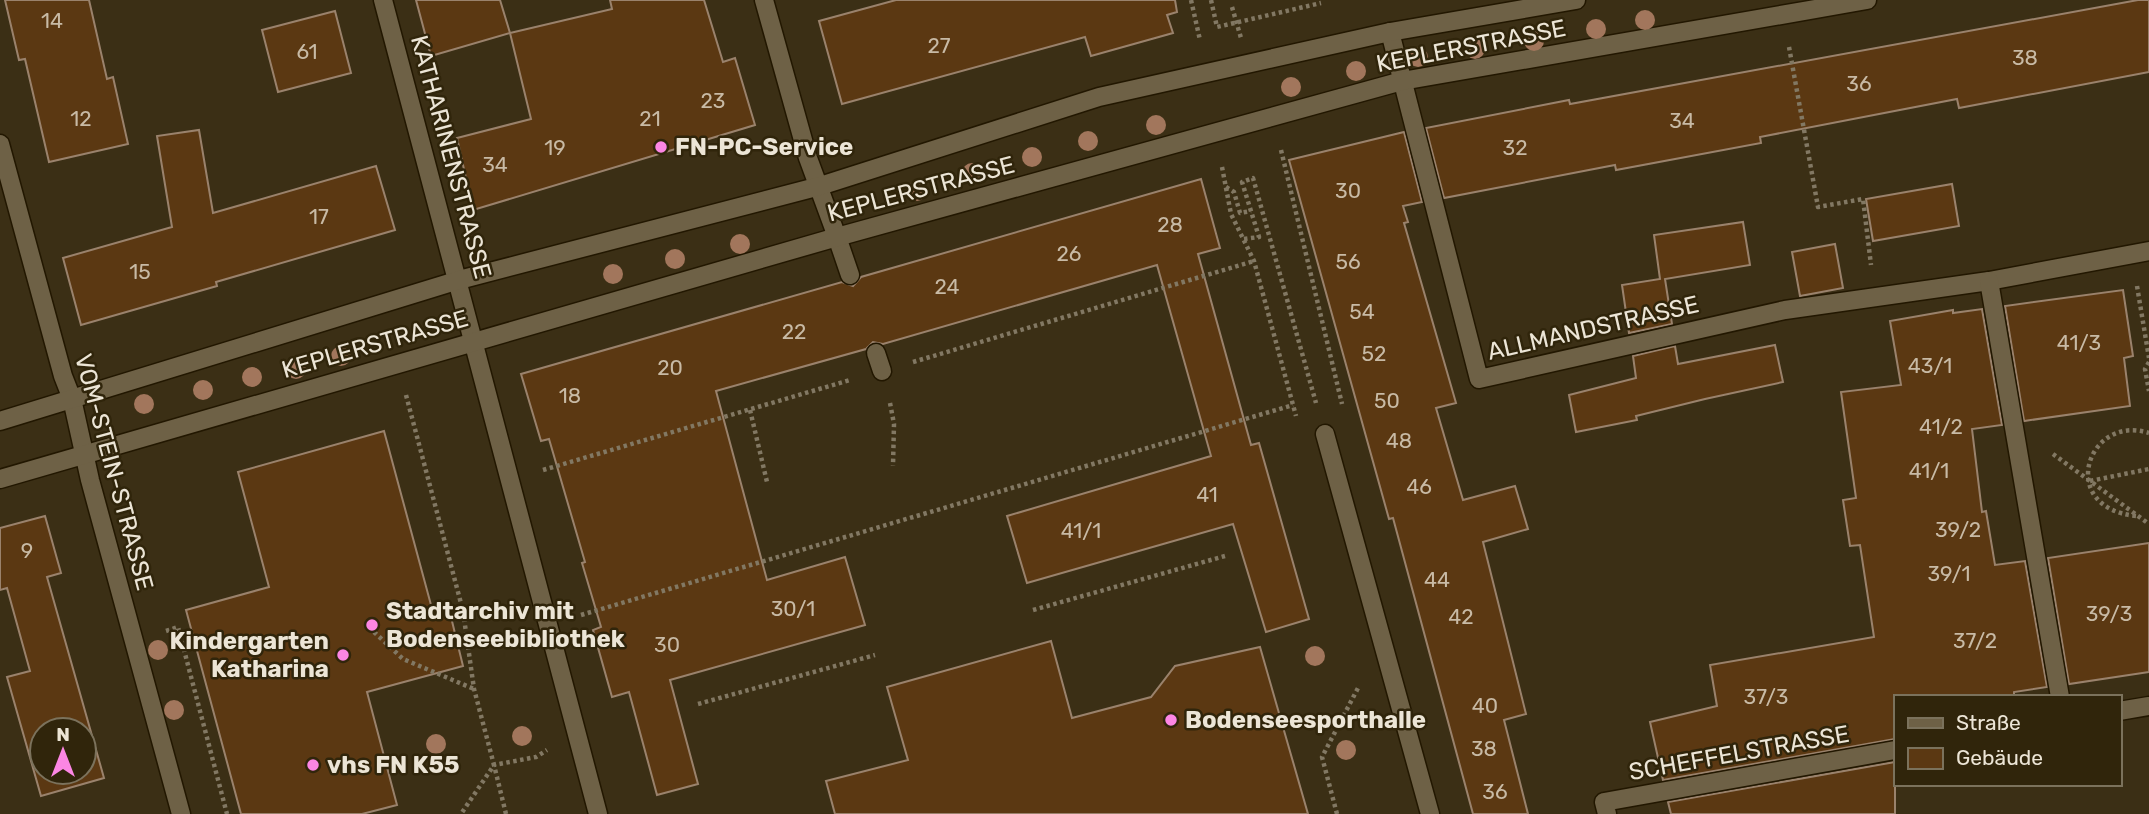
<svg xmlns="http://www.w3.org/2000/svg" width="2149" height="814" viewBox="0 0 2149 814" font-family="Rubik,sans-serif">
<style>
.building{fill:#5b3812;stroke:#9a826c;stroke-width:2;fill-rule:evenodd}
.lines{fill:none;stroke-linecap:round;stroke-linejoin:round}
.lane-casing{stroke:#221700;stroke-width:21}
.street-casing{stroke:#221700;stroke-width:21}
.secondary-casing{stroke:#221700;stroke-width:21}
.path{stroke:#827863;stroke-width:4.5;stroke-dasharray:3.5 3.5;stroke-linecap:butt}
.lane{stroke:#6e6146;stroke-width:18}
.street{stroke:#6e6146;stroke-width:18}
.secondary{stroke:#6e6146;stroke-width:18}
.path-bridge{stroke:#827863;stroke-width:4.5;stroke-dasharray:3.5 3.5;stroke-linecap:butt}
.tree{fill:#a2765c}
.poi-dot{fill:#fc86e4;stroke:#30250b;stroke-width:2.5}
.labels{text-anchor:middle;stroke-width:5;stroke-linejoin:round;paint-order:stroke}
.number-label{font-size:21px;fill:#c8baa5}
.street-label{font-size:24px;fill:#ece5d6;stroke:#30250b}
.poi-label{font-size:24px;font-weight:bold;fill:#ece5d6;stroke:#30250b;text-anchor:start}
</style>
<rect width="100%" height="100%" fill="#3b2f15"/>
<g class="building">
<path d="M 5,0 L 89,0 L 107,79 L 113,77 L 128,144 L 49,162 L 25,59 L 19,60 Z"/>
<path d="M 416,0 L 500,0 L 510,33 L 431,56 Z"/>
<path d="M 610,0 L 704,0 L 723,62 L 735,58 L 755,125 L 473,210 L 457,138 L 531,119 L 510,33 L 612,9 Z"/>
<path d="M 896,0 L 1175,0 L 1177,12 L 1167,15 L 1173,33 L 1091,56 L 1085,37 L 842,104 L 819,21 Z"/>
<path d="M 2138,0 L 2149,0 L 2149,72 L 1959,108 L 1957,99 L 1760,137 L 1761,143 L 1616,170 L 1615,165 L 1444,198 L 1426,128 L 1569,100 L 1570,104 Z"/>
<path d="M 335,11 L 351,73 L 278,92 L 262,30 Z"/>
<path d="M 199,130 L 213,213 L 376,166 L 395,230 L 216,282 L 217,286 L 81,325 L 63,258 L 172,227 L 157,136 Z"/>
<path d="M 1404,132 L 1422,202 L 1403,206 L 1408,222 L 1404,223 L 1456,403 L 1436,408 L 1463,500 L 1515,486 L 1528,529 L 1483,542 L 1526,714 L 1504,720 L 1528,814 L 1473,814 L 1393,518 L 1389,519 L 1289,160 Z"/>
<path d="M 1201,179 L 1220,248 L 1198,254 L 1251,445 L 1259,443 L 1309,619 L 1266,632 L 1233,524 L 1027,583 L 1007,516 L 1211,456 L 1157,265 L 883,344 L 873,342 L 866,349 L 716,391 L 767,580 L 845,557 L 865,625 L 670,680 L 698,784 L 657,795 L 629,692 L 612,697 L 593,630 L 601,627 L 582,563 L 585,562 L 549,439 L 541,441 L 521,374 L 842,282 L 853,286 L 861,277 Z"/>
<path d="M 1952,184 L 1959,226 L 1873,241 L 1866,199 Z"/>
<path d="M 1743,222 L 1750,265 L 1665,279 L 1672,324 L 1629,333 L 1622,285 L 1660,279 L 1654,235 Z"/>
<path d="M 1835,244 L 1843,288 L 1800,296 L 1792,252 Z"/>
<path d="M 2123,290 L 2133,356 L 2124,358 L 2130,406 L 2024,421 L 2005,306 Z"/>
<path d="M 1982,309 L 2002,425 L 1972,429 L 1982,512 L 1986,511 L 1995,565 L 2025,561 L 2047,687 L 2014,692 L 2014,697 L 1895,697 L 1895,739 L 1663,780 L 1650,722 L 1717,706 L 1710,665 L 1874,637 L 1860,545 L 1850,546 L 1843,500 L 1856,498 L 1841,392 L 1901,385 L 1890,321 L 1953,310 L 1953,313 Z"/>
<path d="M 1775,345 L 1783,382 L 1705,399 L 1636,416 L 1637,420 L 1576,432 L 1569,395 L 1636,378 L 1633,356 L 1675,346 L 1678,364 Z"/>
<path d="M 384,431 L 434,616 L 450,613 L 463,666 L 367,692 L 397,805 L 362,814 L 241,814 L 186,610 L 269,587 L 238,472 Z"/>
<path d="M 45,516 L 61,573 L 47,577 L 104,778 L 41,796 L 7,677 L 30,671 L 7,588 L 0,590 L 0,528 ZM 42,730 L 84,730 L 84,772 L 42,772 Z"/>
<path d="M 2149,543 L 2149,672 L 2069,684 L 2048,558 Z"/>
<path d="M 1051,641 L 1072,718 L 1151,697 L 1175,666 L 1260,647 L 1308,814 L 835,814 L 826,781 L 908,760 L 887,687 Z"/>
<path d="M 1895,762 L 1895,814 L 1671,814 L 1668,802 Z"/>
</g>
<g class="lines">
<defs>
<g id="lane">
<path d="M 837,237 L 850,275"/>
<path d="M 876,353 L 882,371"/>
</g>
<g id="street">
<path d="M 383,0 L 598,814"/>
<path d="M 764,0 L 808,158 L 837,237"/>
<path d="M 1390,32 L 1479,379 L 1785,310 L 1989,281 L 2149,251"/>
<path d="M 0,144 L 63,376 L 72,399 L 90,480 L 181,814"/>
<path d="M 1989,281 L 2060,697"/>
<path d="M 1325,434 L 1430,814"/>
<path d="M 2119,711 L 2149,706"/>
<path d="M 1607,814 L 1604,802 L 1895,750"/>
</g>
<g id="secondary">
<path d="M 0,421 L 459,280 L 820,186 L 1099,97 L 1390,32 L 1576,0"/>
<path d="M 0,479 L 837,237 L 1402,81 L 1867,0"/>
</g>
</defs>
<use href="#lane" class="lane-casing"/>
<use href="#street" class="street-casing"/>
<use href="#secondary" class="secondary-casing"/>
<g class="path">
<path d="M 1191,0 L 1200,40"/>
<path d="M 1211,0 L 1217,27 L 1321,3"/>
<path d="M 1789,47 L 1818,207 L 1863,199 L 1871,265"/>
<path d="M 1281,150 L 1342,404"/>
<path d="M 1222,167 L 1231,214 L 1254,261 L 1296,416"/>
<path d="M 1226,187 L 1234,192 L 1240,213 L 1251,211"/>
<path d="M 1244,239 L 1259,237 L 1242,182 L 1253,178 L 1316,403"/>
<path d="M 2137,286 L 2149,358"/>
<path d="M 913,362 L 1254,261"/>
<path d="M 2149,362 L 2145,369 L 2149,391"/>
<path d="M 406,395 L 463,611 L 474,689 L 494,765 L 461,814"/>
<path d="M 890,403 L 894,424 L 893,466"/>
<path d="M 750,410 L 767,482"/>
<path d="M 2053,454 L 2149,524"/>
<path d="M 543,470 L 850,380"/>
<path d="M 2090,481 L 2149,469"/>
<path d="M 2136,516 C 2056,508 2087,413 2149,433"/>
<path d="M 1033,610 L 1225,556"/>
<path d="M 581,615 L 1293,405"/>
<path d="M 166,631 L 178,627 L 227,814"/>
<path d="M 374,632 L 403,659 L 474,689"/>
<path d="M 698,704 L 875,655"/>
<path d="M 506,814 L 494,765 L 536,757 L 547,750"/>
<path d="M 1337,814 L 1322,757 L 1358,688"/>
</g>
<use href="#lane" class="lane"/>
<use href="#street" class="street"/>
<use href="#secondary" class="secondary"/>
<path class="path-bridge" d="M 1232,7 L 1241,38"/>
</g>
<g class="tree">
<circle cx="1645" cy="20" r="10"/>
<circle cx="1596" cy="29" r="10"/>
<circle cx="1534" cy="41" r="10"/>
<circle cx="1475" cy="49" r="10"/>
<circle cx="1418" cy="57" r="10"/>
<circle cx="1356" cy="71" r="10"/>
<circle cx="1291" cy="87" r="10"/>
<circle cx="1156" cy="125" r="10"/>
<circle cx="1088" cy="141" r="10"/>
<circle cx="1032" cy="157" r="10"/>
<circle cx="972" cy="173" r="10"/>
<circle cx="917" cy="191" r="10"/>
<circle cx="740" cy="244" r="10"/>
<circle cx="675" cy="259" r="10"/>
<circle cx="613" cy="274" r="10"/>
<circle cx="341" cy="356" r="10"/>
<circle cx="296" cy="369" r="10"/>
<circle cx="252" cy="377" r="10"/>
<circle cx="203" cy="390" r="10"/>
<circle cx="144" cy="404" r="10"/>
<circle cx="158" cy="650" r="10"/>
<circle cx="1315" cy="656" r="10"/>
<circle cx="174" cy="710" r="10"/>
<circle cx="522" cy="736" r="10"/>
<circle cx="436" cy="744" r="10"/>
<circle cx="1346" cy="750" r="10"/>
</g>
<g class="poi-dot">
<circle cx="661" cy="147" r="7"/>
<circle cx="372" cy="625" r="7"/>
<circle cx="343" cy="655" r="7"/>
<circle cx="1171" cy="720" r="7"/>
<circle cx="313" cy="765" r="7"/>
</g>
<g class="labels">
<g class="number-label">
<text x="52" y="28">14</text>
<text x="939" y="53">27</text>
<text x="307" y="59">61</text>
<text x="2025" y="65">38</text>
<text x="1859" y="91">36</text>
<text x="713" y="108">23</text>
<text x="81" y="126">12</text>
<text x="650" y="126">21</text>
<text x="1682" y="128">34</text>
<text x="555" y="155">19</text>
<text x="1515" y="155">32</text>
<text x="495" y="172">34</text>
<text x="1348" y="198">30</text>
<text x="319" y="224">17</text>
<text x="1170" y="232">28</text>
<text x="1069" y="261">26</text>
<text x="1348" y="269">56</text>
<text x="140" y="279">15</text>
<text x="947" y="294">24</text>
<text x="1362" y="319">54</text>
<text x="794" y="339">22</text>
<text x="2079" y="350">41/3</text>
<text x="1374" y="361">52</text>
<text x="1930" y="373">43/1</text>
<text x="670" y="375">20</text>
<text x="570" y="403">18</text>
<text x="1387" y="408">50</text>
<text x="1941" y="434">41/2</text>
<text x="1399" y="448">48</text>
<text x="1929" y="478">41/1</text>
<text x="1419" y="494">46</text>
<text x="1207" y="502">41</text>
<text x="1958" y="537">39/2</text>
<text x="1081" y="538">41/1</text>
<text x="27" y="558">9</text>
<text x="1949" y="581">39/1</text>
<text x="1437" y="587">44</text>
<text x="793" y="616">30/1</text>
<text x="2109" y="621">39/3</text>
<text x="1461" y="624">42</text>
<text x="1975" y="648">37/2</text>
<text x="667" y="652">30</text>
<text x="1766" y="704">37/3</text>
<text x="1485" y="713">40</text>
<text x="1484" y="756">38</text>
<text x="1495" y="799">36</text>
</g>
<g class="street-label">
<text transform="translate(1471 46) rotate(-11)" y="8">KEPLERSTRASSE</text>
<text transform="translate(451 157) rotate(75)" y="8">KATHARINENSTRASSE</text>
<text transform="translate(921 189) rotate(-15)" y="8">KEPLERSTRASSE</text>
<text transform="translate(1593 328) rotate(-13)" y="8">ALLMANDSTRASSE</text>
<text transform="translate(375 344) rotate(-16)" y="8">KEPLERSTRASSE</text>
<text transform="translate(114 472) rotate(75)" y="8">VOM-STEIN-STRASSE</text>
<text transform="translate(1739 753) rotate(-10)" y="8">SCHEFFELSTRASSE</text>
</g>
<g class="poi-label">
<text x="675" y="155">FN-PC-Service</text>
<text x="386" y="619">Stadtarchiv mit<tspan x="386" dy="28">Bodenseebibliothek</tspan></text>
<text x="329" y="649" text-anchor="end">Kindergarten<tspan x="329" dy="28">Katharina</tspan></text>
<text x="1185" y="728">Bodenseesporthalle</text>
<text x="327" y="773">vhs FN K55</text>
</g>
</g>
<rect x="1894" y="695" width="228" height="91" fill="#30250b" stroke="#7b725c" stroke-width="2"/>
<rect x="1908" y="718" width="35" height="10" fill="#6e6146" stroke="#7b725c" stroke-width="2"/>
<text x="1956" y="730" font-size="21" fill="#ece5d6">Straße</text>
<rect x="1908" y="748" width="35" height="21" fill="#5b3812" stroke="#7b725c" stroke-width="2"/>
<text x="1956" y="765" font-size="21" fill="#ece5d6">Gebäude</text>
<g transform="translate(63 751)"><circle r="33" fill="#30250b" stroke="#7b725c" stroke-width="2"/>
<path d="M0-5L12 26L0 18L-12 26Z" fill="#fc86e4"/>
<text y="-10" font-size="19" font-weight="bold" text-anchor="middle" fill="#ece5d6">N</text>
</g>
</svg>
